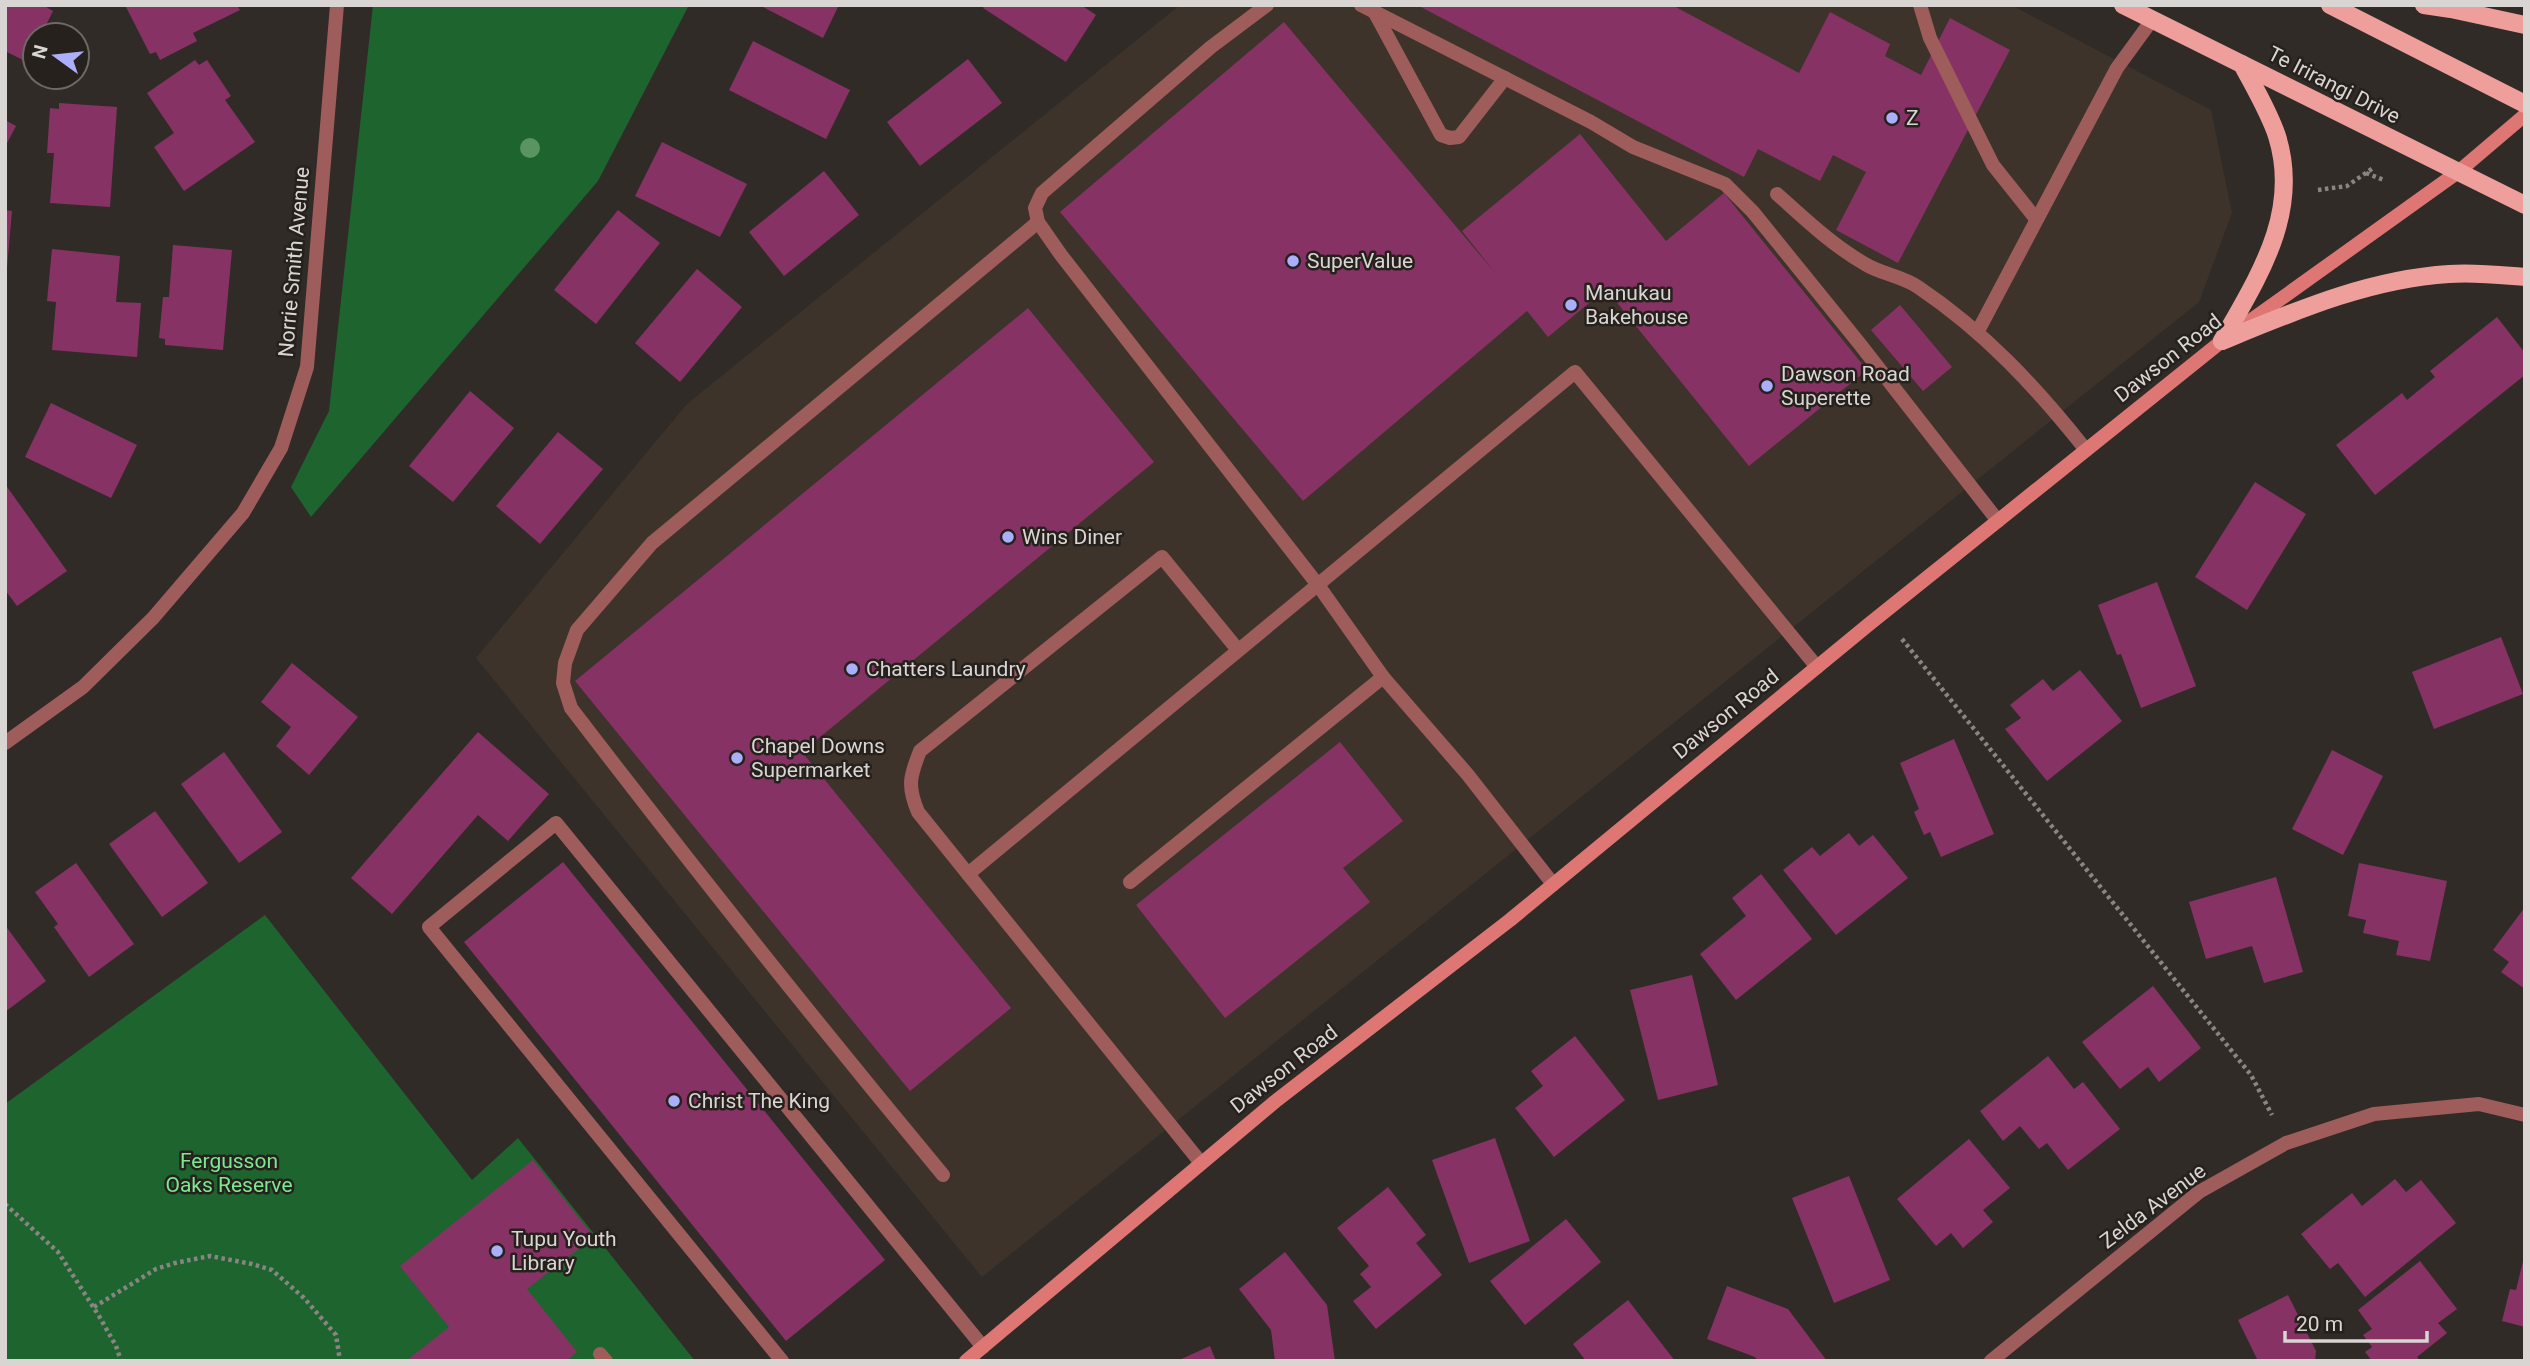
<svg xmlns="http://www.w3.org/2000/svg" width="2530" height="1366" viewBox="0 0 2530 1366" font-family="Roboto,sans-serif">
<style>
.built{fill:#3d332a}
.green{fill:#1d642f}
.building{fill:#873264}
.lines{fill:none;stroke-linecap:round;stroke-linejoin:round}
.path{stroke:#898582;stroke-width:4.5;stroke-dasharray:3.5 3.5;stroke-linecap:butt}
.lane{stroke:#9e5d5b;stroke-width:14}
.street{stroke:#9e5d5b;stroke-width:14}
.secondary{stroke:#de7674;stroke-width:14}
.primary{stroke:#ef9f9b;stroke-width:18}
.tree{fill:#599461}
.poi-dot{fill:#abaffb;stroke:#26211d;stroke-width:2.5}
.labels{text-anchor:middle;stroke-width:5;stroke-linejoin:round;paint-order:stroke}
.street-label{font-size:21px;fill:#d8d5d2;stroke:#26211d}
.poi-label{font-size:21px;fill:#d8d5d2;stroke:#26211d;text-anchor:start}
.park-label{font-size:21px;fill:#7be991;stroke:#26211d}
</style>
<rect width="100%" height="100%" fill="#302b27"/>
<path class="built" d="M 1180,5 L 2011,5 L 2211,110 L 2232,213 L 2199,302 L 982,1277 L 476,658 L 687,404 Z"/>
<g class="green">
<path d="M 373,5 L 689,5 L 598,181 L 311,517 L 291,487 L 329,411 Z"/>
<path d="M 265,915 L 472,1180 L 518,1138 L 695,1361 L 5,1361 L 5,1104 Z"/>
</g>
<g class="building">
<path d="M 5,5 L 43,5 L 53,11 L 41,35 L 35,35 L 35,47 L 27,62 L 5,51 Z"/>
<path d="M 125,5 L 237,5 L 240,10 L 193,33 L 197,41 L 160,60 L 156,52 L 150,54 Z"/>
<path d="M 759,5 L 839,5 L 823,38 Z"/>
<path d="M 985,5 L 1081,5 L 1096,15 L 1066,62 L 983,8 Z"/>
<path d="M 1417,5 L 1672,5 L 1799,73 L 1830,12 L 1890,44 L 1885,56 L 1921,75 L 1950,18 L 2010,50 L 1898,263 L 1836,230 L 1866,172 L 1833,155 L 1820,181 L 1758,149 L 1744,177 Z"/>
<path d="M 1284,22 L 1496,274 L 1462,231 L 1580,134 L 1666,241 L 1724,193 L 1867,370 L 1749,466 L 1606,289 L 1548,337 L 1527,311 L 1303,501 L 1060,212 Z"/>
<path d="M 753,41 L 850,90 L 826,139 L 729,90 Z"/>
<path d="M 968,59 L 1002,103 L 920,166 L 887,122 Z"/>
<path d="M 195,60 L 199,65 L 207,60 L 231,96 L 225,100 L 255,142 L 184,191 L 154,147 L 174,133 L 147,93 Z"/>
<path d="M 59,103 L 117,107 L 110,207 L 50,203 L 54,153 L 47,153 L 50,108 L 59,109 Z"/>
<path d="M 5,120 L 16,126 L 5,147 Z"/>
<path d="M 662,142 L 747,184 L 720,237 L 635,196 Z"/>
<path d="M 824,171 L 859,215 L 784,276 L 749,232 Z"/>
<path d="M 5,210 L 12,211 L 7,268 L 5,268 Z"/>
<path d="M 618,210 L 660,243 L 596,324 L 554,290 Z"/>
<path d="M 173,245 L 232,250 L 223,350 L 165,345 L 165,339 L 159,338 L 163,297 L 169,297 Z"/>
<path d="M 52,249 L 120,256 L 116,302 L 141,303 L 137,357 L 52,350 L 56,302 L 47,301 Z"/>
<path d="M 697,269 L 742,307 L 680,382 L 635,343 Z"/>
<path d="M 1900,305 L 1952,367 L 1923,391 L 1871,330 Z"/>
<path d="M 1028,308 L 1154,462 L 802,752 L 1011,1008 L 910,1091 L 575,681 Z"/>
<path d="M 2497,317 L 2525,353 L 2525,375 L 2375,495 L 2336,445 L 2402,393 L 2407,400 L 2435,377 L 2430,371 Z"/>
<path d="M 470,391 L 514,428 L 453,502 L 409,466 Z"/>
<path d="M 51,403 L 137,445 L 111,498 L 25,457 Z"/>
<path d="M 558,432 L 603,469 L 540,544 L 496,506 Z"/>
<path d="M 2255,482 L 2306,514 L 2247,610 L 2195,577 Z"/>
<path d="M 5,484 L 67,571 L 17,606 L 5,590 Z"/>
<path d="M 2157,582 L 2196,686 L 2141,708 L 2121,654 L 2117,655 L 2098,605 Z"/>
<path d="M 2501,637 L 2523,694 L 2434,729 L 2412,672 Z"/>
<path d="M 292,663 L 358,717 L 309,775 L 276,746 L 291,727 L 261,702 Z"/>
<path d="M 2080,670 L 2122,721 L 2047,781 L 2005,729 L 2021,718 L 2010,705 L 2043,679 L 2053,691 Z"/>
<path d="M 478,732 L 549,794 L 508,841 L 478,815 L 392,914 L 351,878 Z"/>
<path d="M 1954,739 L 1994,834 L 1941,857 L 1930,832 L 1924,835 L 1914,812 L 1919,809 L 1900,763 Z"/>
<path d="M 1340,742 L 1403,821 L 1343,868 L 1370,902 L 1225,1018 L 1136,905 Z"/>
<path d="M 2332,750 L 2383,776 L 2343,855 L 2292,829 Z"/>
<path d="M 224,752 L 282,832 L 239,863 L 181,784 Z"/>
<path d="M 155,811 L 208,883 L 162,917 L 109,844 Z"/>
<path d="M 1849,833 L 1859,846 L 1873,835 L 1908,878 L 1836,935 L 1783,870 L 1812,847 L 1820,856 Z"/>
<path d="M 563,862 L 885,1260 L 786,1341 L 464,942 Z"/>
<path d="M 76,863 L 134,944 L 89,977 L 54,927 L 58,924 L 35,892 Z"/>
<path d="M 2359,863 L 2447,881 L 2430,961 L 2396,955 L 2399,941 L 2363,933 L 2366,920 L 2348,916 Z"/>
<path d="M 1761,874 L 1812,939 L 1736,1000 L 1700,954 L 1746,916 L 1732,898 Z"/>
<path d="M 2276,877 L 2303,972 L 2264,983 L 2252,946 L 2206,959 L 2189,902 Z"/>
<path d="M 2525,907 L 2525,989 L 2501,972 L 2509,962 L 2493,950 Z"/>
<path d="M 5,925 L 46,981 L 5,1012 Z"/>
<path d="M 1692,975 L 1718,1085 L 1658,1100 L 1630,990 Z"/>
<path d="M 2153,986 L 2201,1048 L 2159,1082 L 2148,1067 L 2120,1089 L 2082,1042 Z"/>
<path d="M 1575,1036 L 1625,1100 L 1554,1157 L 1515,1108 L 1543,1086 L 1531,1071 Z"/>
<path d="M 2048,1056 L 2074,1089 L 2083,1082 L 2120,1129 L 2068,1170 L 2047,1143 L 2039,1149 L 2020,1126 L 2003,1141 L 1980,1111 Z"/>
<path d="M 1495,1138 L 1530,1241 L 1469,1263 L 1432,1160 Z"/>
<path d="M 1969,1139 L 2010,1188 L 1983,1210 L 1993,1222 L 1963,1248 L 1951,1233 L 1936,1246 L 1897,1199 Z"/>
<path d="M 533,1160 L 594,1237 L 527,1289 L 577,1352 L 566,1361 L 406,1361 L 449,1327 L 400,1266 Z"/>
<path d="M 1849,1176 L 1890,1280 L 1834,1303 L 1792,1198 Z"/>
<path d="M 2395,1179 L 2406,1192 L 2421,1180 L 2456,1223 L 2365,1297 L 2338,1263 L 2330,1269 L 2301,1234 L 2352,1193 L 2362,1206 Z"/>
<path d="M 1388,1187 L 1426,1235 L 1416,1243 L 1442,1275 L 1376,1329 L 1353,1301 L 1371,1287 L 1360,1274 L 1369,1266 L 1337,1228 Z"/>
<path d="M 1566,1219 L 1601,1262 L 1525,1325 L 1490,1281 Z"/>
<path d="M 1285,1252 L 1327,1305 L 1335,1361 L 1275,1361 L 1271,1330 L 1239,1289 Z"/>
<path d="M 2524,1257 L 2525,1257 L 2525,1327 L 2502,1321 L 2510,1289 L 2516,1290 Z"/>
<path d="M 2420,1261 L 2457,1309 L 2438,1323 L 2447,1333 L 2417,1357 L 2420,1361 L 2372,1361 L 2365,1352 L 2372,1347 L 2363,1335 L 2372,1329 L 2358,1310 Z"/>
<path d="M 1727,1286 L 1788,1309 L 1827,1361 L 1758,1361 L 1755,1357 L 1707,1339 Z"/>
<path d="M 2288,1295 L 2316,1351 L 2315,1361 L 2258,1361 L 2238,1320 Z"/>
<path d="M 1628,1300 L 1675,1361 L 1586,1361 L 1573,1344 Z"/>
<path d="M 1210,1346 L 1216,1361 L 1177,1361 Z"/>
</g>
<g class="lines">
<g class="path">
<path d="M 2366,173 L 2384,180"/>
<path d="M 2318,190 L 2347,186 L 2373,168"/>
<path d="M 1902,639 L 2251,1075 L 2272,1115"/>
<path d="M 5,1204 L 58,1252 L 99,1316 L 116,1346 L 121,1361"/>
<path d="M 94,1307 L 156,1269 L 175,1263 L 210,1256 L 252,1264 L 272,1270 L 304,1298 L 336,1335 L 340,1361"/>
</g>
<g class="lane">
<path d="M 1267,5 L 1211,47 L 1042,193 L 1035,208 L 1038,222 L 1061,255 L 1318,585 L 1383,677 L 1468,775 L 1553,884"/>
<path d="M 1361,5 L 1591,122 L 1633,147 L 1725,184 L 1753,212 L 1859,343 L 1998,521"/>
<path d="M 1920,5 L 1930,38 L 1993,165 L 2036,219"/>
<path d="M 1375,13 L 1441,135 L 1450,138 L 1459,137 L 1505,78"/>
<path d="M 1777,194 C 1805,219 1832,245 1865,264 C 1881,274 1902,276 1918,287 C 1985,332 2036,387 2086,450"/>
<path d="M 1978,331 L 2117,68 L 2152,20"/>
<path d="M 968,874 L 1575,372 L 1817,667"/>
<path d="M 1130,882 L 1383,677"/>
<path d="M 1201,1163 L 918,812 C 907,786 910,776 920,751 L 1162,557 L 1238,650"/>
<path d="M 943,1175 C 816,1022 692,866 571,708 L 563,683 L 565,663 L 577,630 L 652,543 L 1038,222"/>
<path d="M 600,1354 L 606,1361"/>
<path d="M 782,1361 L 429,927 L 556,823 L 983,1347"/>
</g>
<g class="street">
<path d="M 5,743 L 83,687 L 153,618 L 243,513 L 281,448 L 307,367 L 337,5"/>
<path d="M 1991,1361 L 2199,1192 L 2286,1143 L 2374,1114 L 2479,1104 L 2525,1115"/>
</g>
<path class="secondary" d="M 966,1361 L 1277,1100 L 1510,920 L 1868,625 L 2222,341 L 2458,172 L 2525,115"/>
<g class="primary">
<path d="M 2123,5 L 2525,205"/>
<path d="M 2330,5 L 2525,104"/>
<path d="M 2424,5 L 2451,9 L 2525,25"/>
<path d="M 2222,341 C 2295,311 2369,279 2449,274 C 2474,272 2500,275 2525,277"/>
<path d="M 2222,341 C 2258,277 2301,213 2277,136 C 2269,112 2254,87 2242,64"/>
</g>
</g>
<circle class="tree" cx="530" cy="148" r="10"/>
<g class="poi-dot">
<circle cx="1892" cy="118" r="7"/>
<circle cx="1293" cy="261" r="7"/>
<circle cx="1571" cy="305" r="7"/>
<circle cx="1767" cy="386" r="7"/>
<circle cx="1008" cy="537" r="7"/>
<circle cx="852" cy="669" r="7"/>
<circle cx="737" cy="758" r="7"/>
<circle cx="674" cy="1101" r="7"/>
<circle cx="497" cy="1251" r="7"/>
</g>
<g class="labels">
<g class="street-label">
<text transform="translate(2334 85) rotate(27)" y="7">Te Irirangi Drive</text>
<text transform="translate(294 262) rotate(-85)" y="7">Norrie Smith Avenue</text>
<text transform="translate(2168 358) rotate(-38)" y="7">Dawson Road</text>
<text transform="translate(1726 714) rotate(-39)" y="7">Dawson Road</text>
<text transform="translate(1284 1069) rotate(-38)" y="7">Dawson Road</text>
<text transform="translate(2153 1206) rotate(-37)" y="7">Zelda Avenue</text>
</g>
<g class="poi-label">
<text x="1906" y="125">Z</text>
<text x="1307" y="268">SuperValue</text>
<text x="1585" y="300">Manukau<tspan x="1585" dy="24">Bakehouse</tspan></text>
<text x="1781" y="381">Dawson Road<tspan x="1781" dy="24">Superette</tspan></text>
<text x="1022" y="544">Wins Diner</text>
<text x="866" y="676">Chatters Laundry</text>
<text x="751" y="753">Chapel Downs<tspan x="751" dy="24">Supermarket</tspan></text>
<text x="688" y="1108">Christ The King</text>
<text x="511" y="1246">Tupu Youth<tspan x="511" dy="24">Library</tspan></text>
</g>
<g class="park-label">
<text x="229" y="1168">Fergusson<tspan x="229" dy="24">Oaks Reserve</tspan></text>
</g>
</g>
<rect width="2530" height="1366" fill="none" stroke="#d8d5d2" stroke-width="14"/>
<g transform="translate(56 56) rotate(285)"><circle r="33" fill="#26211d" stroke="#6d6965" stroke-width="2"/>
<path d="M0-5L12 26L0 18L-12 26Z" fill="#abaffb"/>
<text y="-10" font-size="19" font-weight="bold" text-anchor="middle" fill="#d8d5d2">N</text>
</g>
<path d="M2285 1331v10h142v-10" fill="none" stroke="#d8d5d2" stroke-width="3.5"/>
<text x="2296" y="1331" font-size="21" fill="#d8d5d2" stroke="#26211d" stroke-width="5" paint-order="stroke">20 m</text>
</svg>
